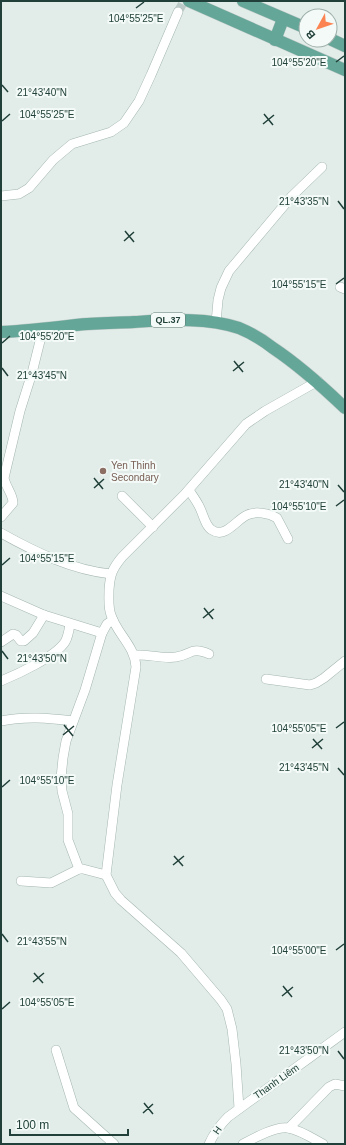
<svg xmlns="http://www.w3.org/2000/svg" width="346" height="1145" viewBox="0 0 346 1145" font-family="Helvetica,sans-serif">
<style>
.lines{fill:none;stroke-linecap:round;stroke-linejoin:round}
.minor-tunnel{stroke:#bbcac6;stroke-width:9;stroke-dasharray:9 4.5;stroke-linecap:butt}
.minor-casing{stroke:#a4b6b1;stroke-width:10}
.major-casing{stroke:#c1cac8;stroke-width:13}
.minor{stroke:#fff;stroke-width:9}
.major{stroke:#64a698;stroke-width:12}
.ticks{fill:none;stroke:#214039;stroke-width:1.5}
.education-dot{fill:#8d6e63;stroke:#f3faf7;stroke-width:1.5}
.labels{text-anchor:middle;stroke-width:4;stroke-linejoin:round;paint-order:stroke}
.shield{fill:#f3faf7;stroke:#607872;stroke-width:1}
.shield-label{font-size:9px;font-weight:bold;fill:#214039}
.education-label{font-size:10px;fill:#785e54;stroke:#f3faf7;text-anchor:start}
.street-label{font-size:10px;fill:#214039;stroke:#f3faf7}
.ticks-label{font-size:10px;text-anchor:middle;fill:#214039;stroke:#f3faf7;stroke-width:4;stroke-linejoin:round;paint-order:stroke}
</style>
<rect width="100%" height="100%" fill="#e2ede9"/>
<g class="lines">
<path class="minor-tunnel" d="M 178,12 L 184,1"/>
<defs>
<g id="minor">
<path d="M 1,196 L 19,194 L 29,188 L 53,160 L 72,144 L 111,132 L 124,123 L 139,101 L 151,75 L 178,12"/>
<path d="M 340,287 L 345,289"/>
<path d="M 216,323 L 218,300 L 221,288 L 229,271 L 292,196 L 322,167"/>
<path d="M 189,490 C 192,495 196,500 199,506 C 203,513 205,526 212,530 C 225,539 236,520 247,515 C 255,511 269,513 277,518 L 288,539"/>
<path d="M 122,496 L 153,527"/>
<path d="M 1,517 L 13,503 C 13,494 6,488 4,478 L 20,411 L 32,373 L 43,329"/>
<path d="M 1,533 C 35,552 72,570 111,574"/>
<path d="M 1,596 L 44,615 L 102,633"/>
<path d="M 1,642 L 13,634 L 16,635 L 21,641 L 24,641 L 33,633 L 44,615"/>
<path d="M 135,655 C 148,654 163,659 176,657 C 191,655 191,646 209,654"/>
<path d="M 266,679 L 310,685 L 316,683 L 324,678 L 345,661"/>
<path d="M 1,681 C 18,674 55,657 65,642 C 68,637 69,631 70,624"/>
<path d="M 1,721 C 25,716 49,718 73,721"/>
<path d="M 79,869 L 68,840 L 68,814 L 62,791 L 61,778 L 63,758 L 66,741 L 85,690 L 102,633 L 107,624 L 113,620"/>
<path d="M 21,881 L 51,883 L 79,869 L 83,869 L 106,875"/>
<path d="M 56,1050 L 74,1108 L 114,1144"/>
<path d="M 239,1108 L 236,1064 L 232,1029 L 227,1009 L 221,1000 L 181,953 L 121,900 L 115,893 L 106,875 L 117,785 L 136,667 C 135,646 117,634 111,615 C 108,607 109,599 109,590 C 110,575 112,569 122,557 L 184,495 L 246,424 L 265,411 L 318,381"/>
<path d="M 289,1128 L 329,1087 L 335,1084 L 345,1086"/>
<path d="M 209,1144 C 214,1133 220,1125 228,1117 L 345,1032"/>
<path d="M 243,1144 C 254,1138 276,1126 288,1128 C 300,1130 312,1138 323,1144"/>
</g>
<g id="major">
<path d="M 189,1 L 345,70"/>
<path d="M 243,1 L 306,28"/>
<path d="M 330,39 L 345,46"/>
<path d="M 275,40 L 283,19"/>
<path d="M 1,332 C 26,331 51,328 76,325 C 95,323 115,323 134,322 C 169,320 206,317 239,328 C 251,333 263,340 273,348 C 300,366 322,386 345,408"/>
</g>
</defs>
<use href="#minor" class="minor-casing"/>
<use href="#major" class="major-casing"/>
<use href="#minor" class="minor"/>
<use href="#major" class="major"/>
</g>
<path class="ticks" d="M 136,8 L 144,2M 336,62 L 344,56M 2,85 L 8,92M 264,114 L 273,125M 2,121 L 10,114M 263,124 L 274,115M 338,201 L 344,209M 125,231 L 134,242M 124,241 L 134,232M 336,284 L 344,278M 2,343 L 10,336M 234,361 L 243,372M 2,368 L 8,376M 233,371 L 244,362M 94,478 L 103,489M 338,485 L 344,492M 94,488 L 104,479M 336,506 L 344,500M 2,565 L 10,558M 204,608 L 213,619M 203,618 L 214,609M 2,651 L 8,659M 64,725 L 73,736M 336,728 L 344,722M 63,735 L 74,726M 313,739 L 322,749M 312,748 L 323,739M 338,768 L 344,775M 2,787 L 10,780M 174,856 L 183,866M 173,865 L 184,856M 2,934 L 8,942M 336,950 L 344,944M 34,973 L 43,983M 33,982 L 44,973M 283,986 L 292,997M 282,996 L 293,987M 2,1009 L 10,1002M 338,1051 L 344,1059M 144,1103 L 153,1114M 143,1113 L 153,1104"/>
<circle class="education-dot" cx="103" cy="471" r="4"/>
<g class="labels">
<rect class="shield" x="151" y="313" width="34" height="14" rx="3"/>
<g class="shield-label">
<text x="168" y="323">QL.37</text>
</g>
<g class="education-label">
<text x="111" y="469">Yen Thinh<tspan x="111" dy="12">Secondary</tspan></text>
</g>
<g class="street-label">
<text transform="translate(276 1081) rotate(-35)" y="4">Thanh Liêm</text>
<text transform="translate(217 1130) rotate(-54)" y="4">H</text>
</g>
</g>
<g class="ticks-label">
<text x="136" y="22">104°55'25"E</text>
<text x="299" y="66">104°55'20"E</text>
<text x="42" y="96">21°43'40"N</text>
<text x="47" y="118">104°55'25"E</text>
<text x="304" y="205">21°43'35"N</text>
<text x="299" y="288">104°55'15"E</text>
<text x="47" y="340">104°55'20"E</text>
<text x="42" y="379">21°43'45"N</text>
<text x="304" y="488">21°43'40"N</text>
<text x="299" y="510">104°55'10"E</text>
<text x="47" y="562">104°55'15"E</text>
<text x="42" y="662">21°43'50"N</text>
<text x="299" y="732">104°55'05"E</text>
<text x="304" y="771">21°43'45"N</text>
<text x="47" y="784">104°55'10"E</text>
<text x="42" y="945">21°43'55"N</text>
<text x="299" y="954">104°55'00"E</text>
<text x="47" y="1006">104°55'05"E</text>
<text x="304" y="1054">21°43'50"N</text>
</g>
<rect width="346" height="1145" fill="none" stroke="#214039" stroke-width="4"/>
<g transform="translate(318 28) rotate(230)"><circle r="19" fill="#f3faf7" stroke="#9fb0ab"/>
<path d="M0-3L7 15L0 10L-7 15Z" fill="#fb8452"/>
<text y="-6" font-size="11" font-weight="bold" text-anchor="middle" fill="#214039">B</text>
</g>
<path d="M10 1129v6h118v-6" fill="none" stroke="#214039" stroke-width="2"/>
<text x="16" y="1129" font-size="12" fill="#214039" stroke="#f3faf7" stroke-width="3" paint-order="stroke">100 m</text>
</svg>
